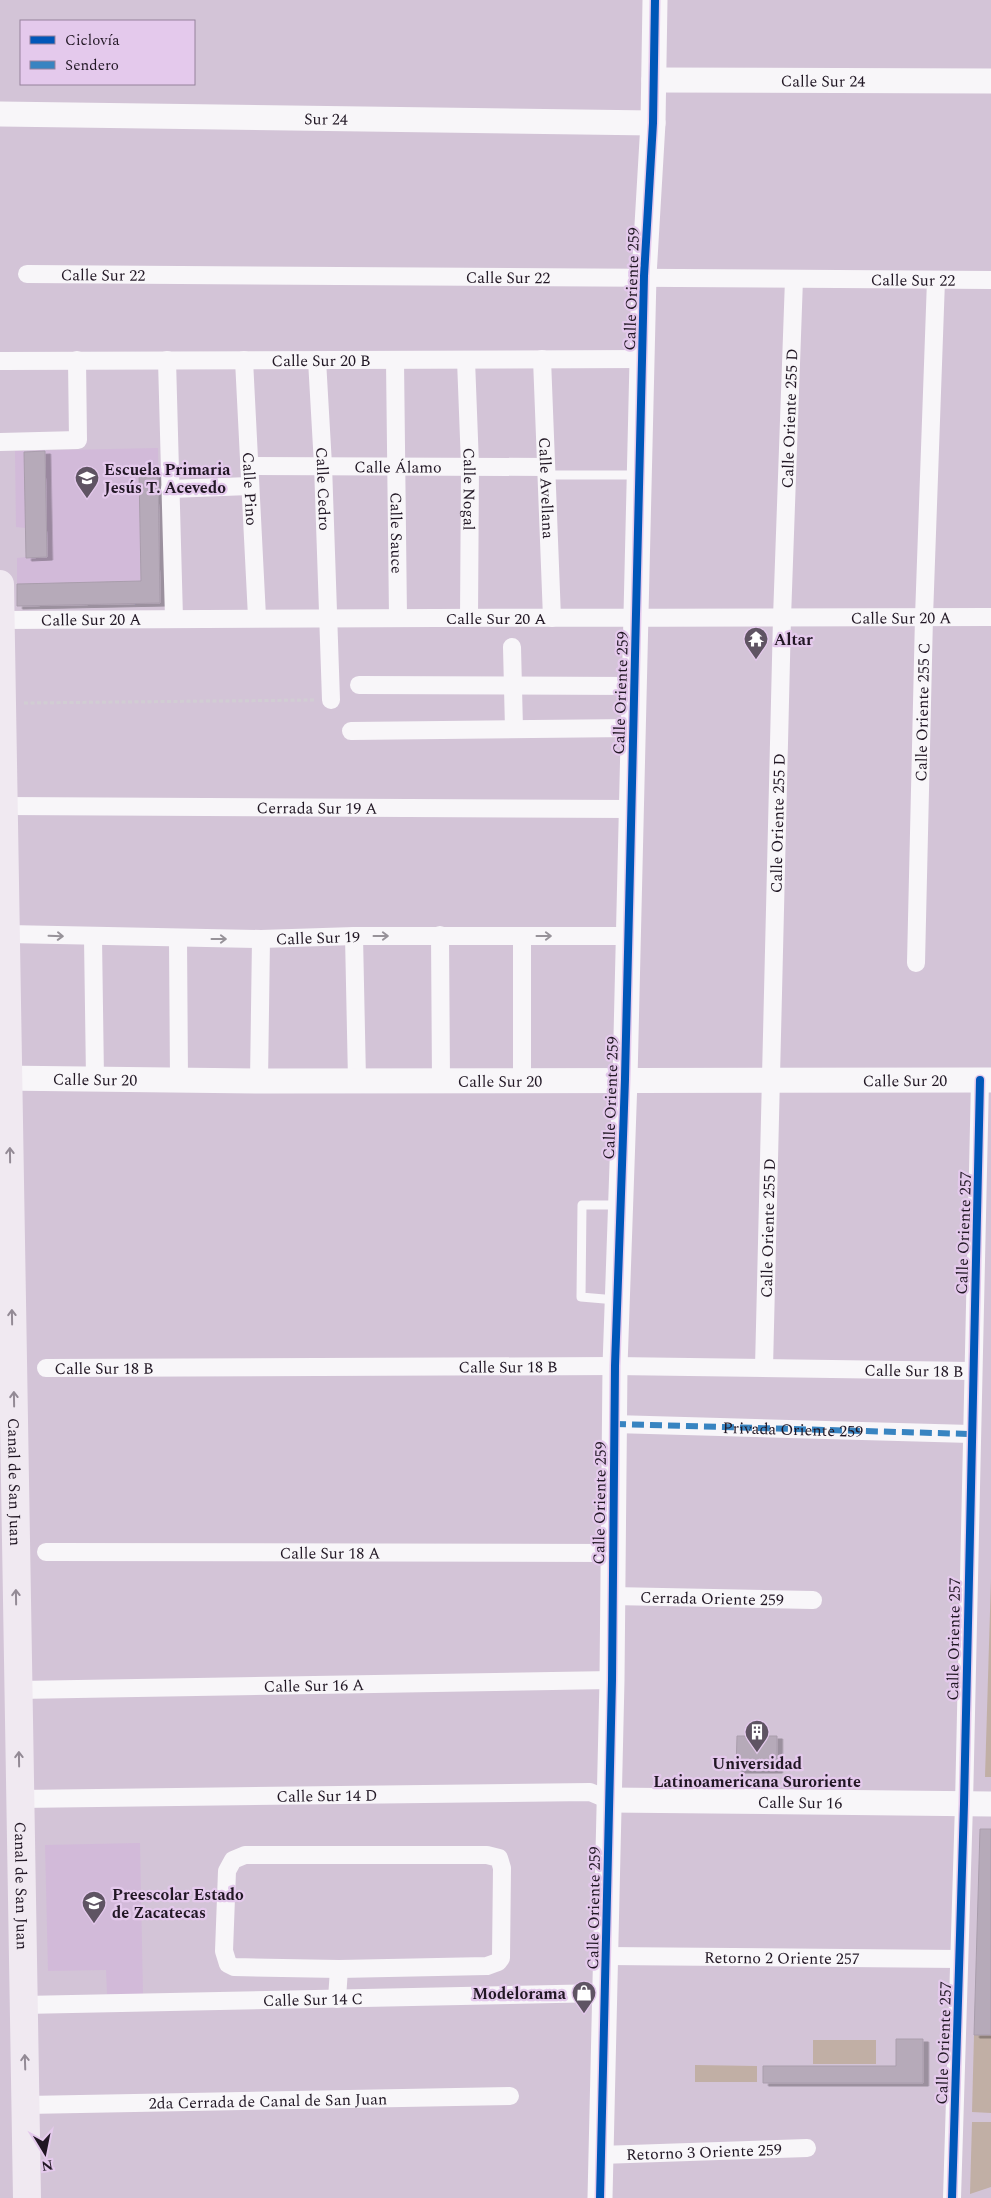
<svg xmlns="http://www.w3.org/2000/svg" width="991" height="2198" viewBox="0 0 991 2198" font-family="Spectral,serif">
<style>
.built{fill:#d2bad9}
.green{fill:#c1afa5}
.building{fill:#b6aab9;stroke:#a99dac;filter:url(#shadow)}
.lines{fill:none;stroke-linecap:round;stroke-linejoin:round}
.path{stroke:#d1cdd3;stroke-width:3;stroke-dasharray:4 2.5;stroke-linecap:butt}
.lane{stroke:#f8f6f9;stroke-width:9}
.street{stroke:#f8f6f9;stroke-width:18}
.secondary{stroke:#f8f6f9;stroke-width:25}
.primary{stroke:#f0e9f1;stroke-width:28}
.quiet{stroke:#3884c1;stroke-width:6;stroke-dasharray:12 6;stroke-linecap:butt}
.cycleway-casing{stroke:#e4c9ec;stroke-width:11}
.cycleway{stroke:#0057b8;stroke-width:8}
.oneway{stroke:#979299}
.oneway2{stroke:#938a95}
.labels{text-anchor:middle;stroke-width:4.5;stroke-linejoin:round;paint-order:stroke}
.street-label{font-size:16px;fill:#211724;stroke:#e4c9ec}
.poi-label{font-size:16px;font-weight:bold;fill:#211724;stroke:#e4c9ec;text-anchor:start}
</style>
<defs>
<filter id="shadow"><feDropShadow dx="5.5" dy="3" stdDeviation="0" flood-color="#0004"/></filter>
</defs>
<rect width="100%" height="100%" fill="#d3c4d7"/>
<g class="built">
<path d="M 158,448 L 160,603 L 17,606 L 17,558 L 26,557 L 26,528 L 16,527 L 15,451 Z"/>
<path d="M 140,1843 L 143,1994 L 107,1994 L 106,1970 L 48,1971 L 45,1845 Z"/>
</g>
<g class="green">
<path d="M 991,1578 L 991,1777 L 985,1777 Z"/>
<path d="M 974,2035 L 991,2035 L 991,2113 L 972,2112 Z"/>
<rect x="813" y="2040" width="63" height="24"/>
<path d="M 695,2065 L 757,2066 L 757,2082 L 695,2082 Z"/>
<path d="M 972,2122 L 991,2122 L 991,2187 L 970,2194 Z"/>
</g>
<g class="building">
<path d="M 45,451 L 47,557 L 26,558 L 24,452 Z"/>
<path d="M 158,470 L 160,603 L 17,606 L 17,584 L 141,581 L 139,471 Z"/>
<path d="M 737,1736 L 777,1736 L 777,1770 L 736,1770 Z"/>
<path d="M 980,1829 L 991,1829 L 991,2035 L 974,2035 Z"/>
<path d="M 896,2039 L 923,2039 L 923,2083 L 763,2083 L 763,2066 L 896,2066 Z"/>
</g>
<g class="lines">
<path class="path" d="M 24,703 L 315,700"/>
<g class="lane">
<path d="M 547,475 L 637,475"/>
<path d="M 616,1300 L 581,1297 L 582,1205 L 620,1205"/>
</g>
<g class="street">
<path id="s1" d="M 27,274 L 991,280"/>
<path id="s2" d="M 542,359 L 552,618"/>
<path d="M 167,360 L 174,618"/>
<path id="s3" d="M 244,360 L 257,617"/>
<path id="s4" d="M 317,360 L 323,465 L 331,700"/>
<path id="s5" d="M 466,360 L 470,465 L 469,618"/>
<path id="s6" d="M 0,361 L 643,359"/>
<path id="s7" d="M 395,361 L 398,617"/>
<path d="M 0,442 L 78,440 L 77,360"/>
<path id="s8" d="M 249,466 L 546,467"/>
<path d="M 170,489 L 249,486"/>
<path id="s9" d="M 1,620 C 331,616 661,619 991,617"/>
<path d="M 512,647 L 514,729"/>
<path d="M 359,685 L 633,686"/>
<path d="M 351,731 L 632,728"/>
<path id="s10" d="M 5,806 L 630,809"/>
<path id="s11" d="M 8,934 L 261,939 L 354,936 L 627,936"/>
<path d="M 440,935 L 441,1081"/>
<path d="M 354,936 L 357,1080"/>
<path d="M 522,936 L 522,1080"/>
<path d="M 93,938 L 95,1078"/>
<path d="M 178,939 L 179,1080"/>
<path id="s12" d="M 916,963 L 924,617 L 936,280"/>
<path d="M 259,1081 L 261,939"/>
<path id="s13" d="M 46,1368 L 615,1366 L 972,1371"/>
<path id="s14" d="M 764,1368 L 782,618 L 794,279"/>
<path id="s15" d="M 614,1424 L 971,1434"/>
<path id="s16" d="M 46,1552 L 612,1553"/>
<path id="s17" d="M 612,1596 L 813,1600"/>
<path id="s18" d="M 18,1690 L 612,1680"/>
<path id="s19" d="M 19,1799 L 590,1792 L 609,1800"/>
<path d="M 245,1855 L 487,1855 L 499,1858 L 502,1868 L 501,1958 L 498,1962 L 487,1966 L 339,1969 L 234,1967 L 228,1964 L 224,1951 L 227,1871 L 233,1860 Z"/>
<path id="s20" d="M 606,1956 L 959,1959"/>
<path d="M 337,1999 L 339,1969"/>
<path id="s21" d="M 23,2005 L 604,1993"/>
<path id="s22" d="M 26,2105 L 510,2096"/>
<path id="s23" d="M 600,2155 L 807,2148"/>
<path d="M 952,2198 L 964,1804 L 980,1080"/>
</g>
<g class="secondary">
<path id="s24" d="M 654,80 L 991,81"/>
<path id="s25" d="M 0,114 L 653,123"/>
<path id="s26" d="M 0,1078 L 259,1081 L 991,1080"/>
<path id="s27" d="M 609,1800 L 991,1804"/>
<path d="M 600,2198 L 612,1680 L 615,1366 L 625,1079 L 644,276 L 653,123 L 655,0"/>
</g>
<path class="primary" id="s28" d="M 0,584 L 27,2198"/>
<path class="quiet" d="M 614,1424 L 971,1434"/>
<defs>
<g id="cycleway">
<path d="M 600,2198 L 612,1680 L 615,1366 L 625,1079 L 644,276 L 653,123 L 655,0"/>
<path d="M 952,2198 L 964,1804 L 980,1080"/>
</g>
</defs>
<use href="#cycleway" class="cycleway-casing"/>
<use href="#cycleway" class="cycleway"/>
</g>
<defs><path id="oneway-shaft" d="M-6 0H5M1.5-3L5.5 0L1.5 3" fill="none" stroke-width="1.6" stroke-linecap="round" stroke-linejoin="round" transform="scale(1.25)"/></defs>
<g class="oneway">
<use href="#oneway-shaft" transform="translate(56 936) rotate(2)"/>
<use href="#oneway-shaft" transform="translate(381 936)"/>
<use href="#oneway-shaft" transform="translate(544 936)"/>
<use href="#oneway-shaft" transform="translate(219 939)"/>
</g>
<g class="oneway2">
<use href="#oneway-shaft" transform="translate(10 1155) rotate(-91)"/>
<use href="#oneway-shaft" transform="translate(12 1317) rotate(-91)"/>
<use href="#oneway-shaft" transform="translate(14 1399) rotate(-91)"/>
<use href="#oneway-shaft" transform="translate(16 1597) rotate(-91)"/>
<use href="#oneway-shaft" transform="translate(19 1759) rotate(-91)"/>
<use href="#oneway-shaft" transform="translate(25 2062) rotate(-92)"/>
</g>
<defs>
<symbol id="school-pin" viewBox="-11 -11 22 30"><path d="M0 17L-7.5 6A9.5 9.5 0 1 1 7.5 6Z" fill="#5f5463" stroke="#e4c9ec"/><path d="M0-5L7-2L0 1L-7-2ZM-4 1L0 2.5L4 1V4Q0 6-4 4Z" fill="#fff"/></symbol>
<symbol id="temple-pin" viewBox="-11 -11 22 30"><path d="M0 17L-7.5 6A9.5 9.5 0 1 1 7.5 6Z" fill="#5f5463" stroke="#e4c9ec"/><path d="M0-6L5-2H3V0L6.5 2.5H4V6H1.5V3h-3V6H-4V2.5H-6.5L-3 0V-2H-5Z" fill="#fff"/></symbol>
<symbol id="building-pin" viewBox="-11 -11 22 30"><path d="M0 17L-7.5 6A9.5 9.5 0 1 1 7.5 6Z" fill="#5f5463" stroke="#e4c9ec"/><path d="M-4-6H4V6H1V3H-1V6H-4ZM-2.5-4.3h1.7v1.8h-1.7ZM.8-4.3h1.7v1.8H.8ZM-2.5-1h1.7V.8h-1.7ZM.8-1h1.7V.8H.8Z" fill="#fff"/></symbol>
<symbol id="shop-pin" viewBox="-11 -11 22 30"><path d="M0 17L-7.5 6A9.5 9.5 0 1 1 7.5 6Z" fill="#5f5463" stroke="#e4c9ec"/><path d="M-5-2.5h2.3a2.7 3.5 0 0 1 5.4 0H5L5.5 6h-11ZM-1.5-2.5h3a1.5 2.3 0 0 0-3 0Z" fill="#fff"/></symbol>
</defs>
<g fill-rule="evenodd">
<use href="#school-pin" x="73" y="464" width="28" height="38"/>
<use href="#temple-pin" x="742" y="625" width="28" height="38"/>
<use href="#building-pin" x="743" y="1718" width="28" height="38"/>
<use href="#school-pin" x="80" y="1889" width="28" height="38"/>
<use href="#shop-pin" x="570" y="1979" width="28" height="38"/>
</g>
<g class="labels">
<g class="street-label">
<text dy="6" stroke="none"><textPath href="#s24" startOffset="169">Calle Sur 24</textPath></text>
<text dy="6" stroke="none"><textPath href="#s25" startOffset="326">Sur 24</textPath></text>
<text dy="6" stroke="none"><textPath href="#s1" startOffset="76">Calle Sur 22</textPath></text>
<text dy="6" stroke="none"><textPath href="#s1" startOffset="481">Calle Sur 22</textPath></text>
<text dy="6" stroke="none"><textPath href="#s1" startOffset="886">Calle Sur 22</textPath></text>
<text transform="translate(631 289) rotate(-88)" y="6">Calle Oriente 259</text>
<text dy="6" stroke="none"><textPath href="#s6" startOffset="321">Calle Sur 20 B</textPath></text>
<text dy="6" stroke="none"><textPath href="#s14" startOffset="950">Calle Oriente 255 D</textPath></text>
<text dy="6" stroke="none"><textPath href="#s8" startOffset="149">Calle Álamo</textPath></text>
<text dy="6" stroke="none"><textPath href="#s3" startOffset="129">Calle Pino</textPath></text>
<text dy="6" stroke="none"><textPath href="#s4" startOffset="129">Calle Cedro</textPath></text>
<text dy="6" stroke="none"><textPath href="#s2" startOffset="129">Calle Avellana</textPath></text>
<text dy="6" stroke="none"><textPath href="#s5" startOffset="129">Calle Nogal</textPath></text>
<text dy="6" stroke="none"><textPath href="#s7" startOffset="172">Calle Sauce</textPath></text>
<text dy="6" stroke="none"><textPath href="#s9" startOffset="900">Calle Sur 20 A</textPath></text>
<text dy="6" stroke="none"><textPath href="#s9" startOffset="495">Calle Sur 20 A</textPath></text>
<text dy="6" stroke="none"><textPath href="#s9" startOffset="90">Calle Sur 20 A</textPath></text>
<text transform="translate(620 693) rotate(-88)" y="6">Calle Oriente 259</text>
<text dy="6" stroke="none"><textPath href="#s12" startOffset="251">Calle Oriente 255 C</textPath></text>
<text dy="6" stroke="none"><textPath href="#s10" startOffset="312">Cerrada Sur 19 A</textPath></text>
<text dy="6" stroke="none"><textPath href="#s14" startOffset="545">Calle Oriente 255 D</textPath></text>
<text dy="6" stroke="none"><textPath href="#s11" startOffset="310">Calle Sur 19</textPath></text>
<text dy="6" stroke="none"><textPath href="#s26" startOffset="95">Calle Sur 20</textPath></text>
<text dy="6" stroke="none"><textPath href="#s26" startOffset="905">Calle Sur 20</textPath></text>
<text dy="6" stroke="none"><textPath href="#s26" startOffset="500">Calle Sur 20</textPath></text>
<text transform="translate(610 1098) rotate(-88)" y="6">Calle Oriente 259</text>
<text dy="6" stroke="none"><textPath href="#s14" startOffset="140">Calle Oriente 255 D</textPath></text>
<text transform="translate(963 1233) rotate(-88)" y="6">Calle Oriente 257</text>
<text dy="6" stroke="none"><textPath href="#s13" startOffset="462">Calle Sur 18 B</textPath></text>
<text dy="6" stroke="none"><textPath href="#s13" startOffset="58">Calle Sur 18 B</textPath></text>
<text dy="6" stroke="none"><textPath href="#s13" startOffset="868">Calle Sur 18 B</textPath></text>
<text dy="6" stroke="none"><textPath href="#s15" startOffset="179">Privada Oriente 259</textPath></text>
<text dy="6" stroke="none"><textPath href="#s28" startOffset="898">Canal de San Juan</textPath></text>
<text transform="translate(599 1503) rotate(-89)" y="6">Calle Oriente 259</text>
<text dy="6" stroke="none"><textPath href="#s16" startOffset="284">Calle Sur 18 A</textPath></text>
<text dy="6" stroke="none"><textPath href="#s17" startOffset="100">Cerrada Oriente 259</textPath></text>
<text transform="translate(953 1639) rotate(-89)" y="6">Calle Oriente 257</text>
<text dy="6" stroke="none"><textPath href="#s18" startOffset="296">Calle Sur 16 A</textPath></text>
<text dy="6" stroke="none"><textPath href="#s19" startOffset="308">Calle Sur 14 D</textPath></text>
<text dy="6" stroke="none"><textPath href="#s27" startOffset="191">Calle Sur 16</textPath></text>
<text dy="6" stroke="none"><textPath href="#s28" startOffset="1302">Canal de San Juan</textPath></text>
<text transform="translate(593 1908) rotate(-89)" y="6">Calle Oriente 259</text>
<text dy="6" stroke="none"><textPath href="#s20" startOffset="176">Retorno 2 Oriente 257</textPath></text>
<text dy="6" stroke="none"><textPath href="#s21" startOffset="290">Calle Sur 14 C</textPath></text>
<text transform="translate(943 2043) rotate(-88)" y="6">Calle Oriente 257</text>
<text dy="6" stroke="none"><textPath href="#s22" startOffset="242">2da Cerrada de Canal de San Juan</textPath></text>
<text dy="6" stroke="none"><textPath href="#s23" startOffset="104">Retorno 3 Oriente 259</textPath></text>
</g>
<g class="poi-label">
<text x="104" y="475">Escuela Primaria<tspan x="104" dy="18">Jesús T. Acevedo</tspan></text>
<text x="774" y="645">Altar</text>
<text x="757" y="1769" text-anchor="middle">Universidad<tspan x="757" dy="18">Latinoamericana Suroriente</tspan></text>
<text x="112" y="1900">Preescolar Estado<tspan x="112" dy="18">de Zacatecas</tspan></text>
<text x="566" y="1999" text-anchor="end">Modelorama</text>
</g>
</g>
<rect x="20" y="20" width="175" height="65" fill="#e4c9ec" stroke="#96829c"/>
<rect x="30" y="36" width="25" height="8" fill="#0057b8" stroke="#96829c"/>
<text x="65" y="45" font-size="15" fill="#211724">Ciclovía</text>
<rect x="30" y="61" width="25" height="8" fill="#3884c1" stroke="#96829c"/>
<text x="65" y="70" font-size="15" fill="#211724">Sendero</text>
<g transform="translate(45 2153) rotate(170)" stroke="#e4c9ec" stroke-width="4" paint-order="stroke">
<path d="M0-4L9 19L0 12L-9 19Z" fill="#211724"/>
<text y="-8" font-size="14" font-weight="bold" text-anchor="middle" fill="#211724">N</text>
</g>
</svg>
